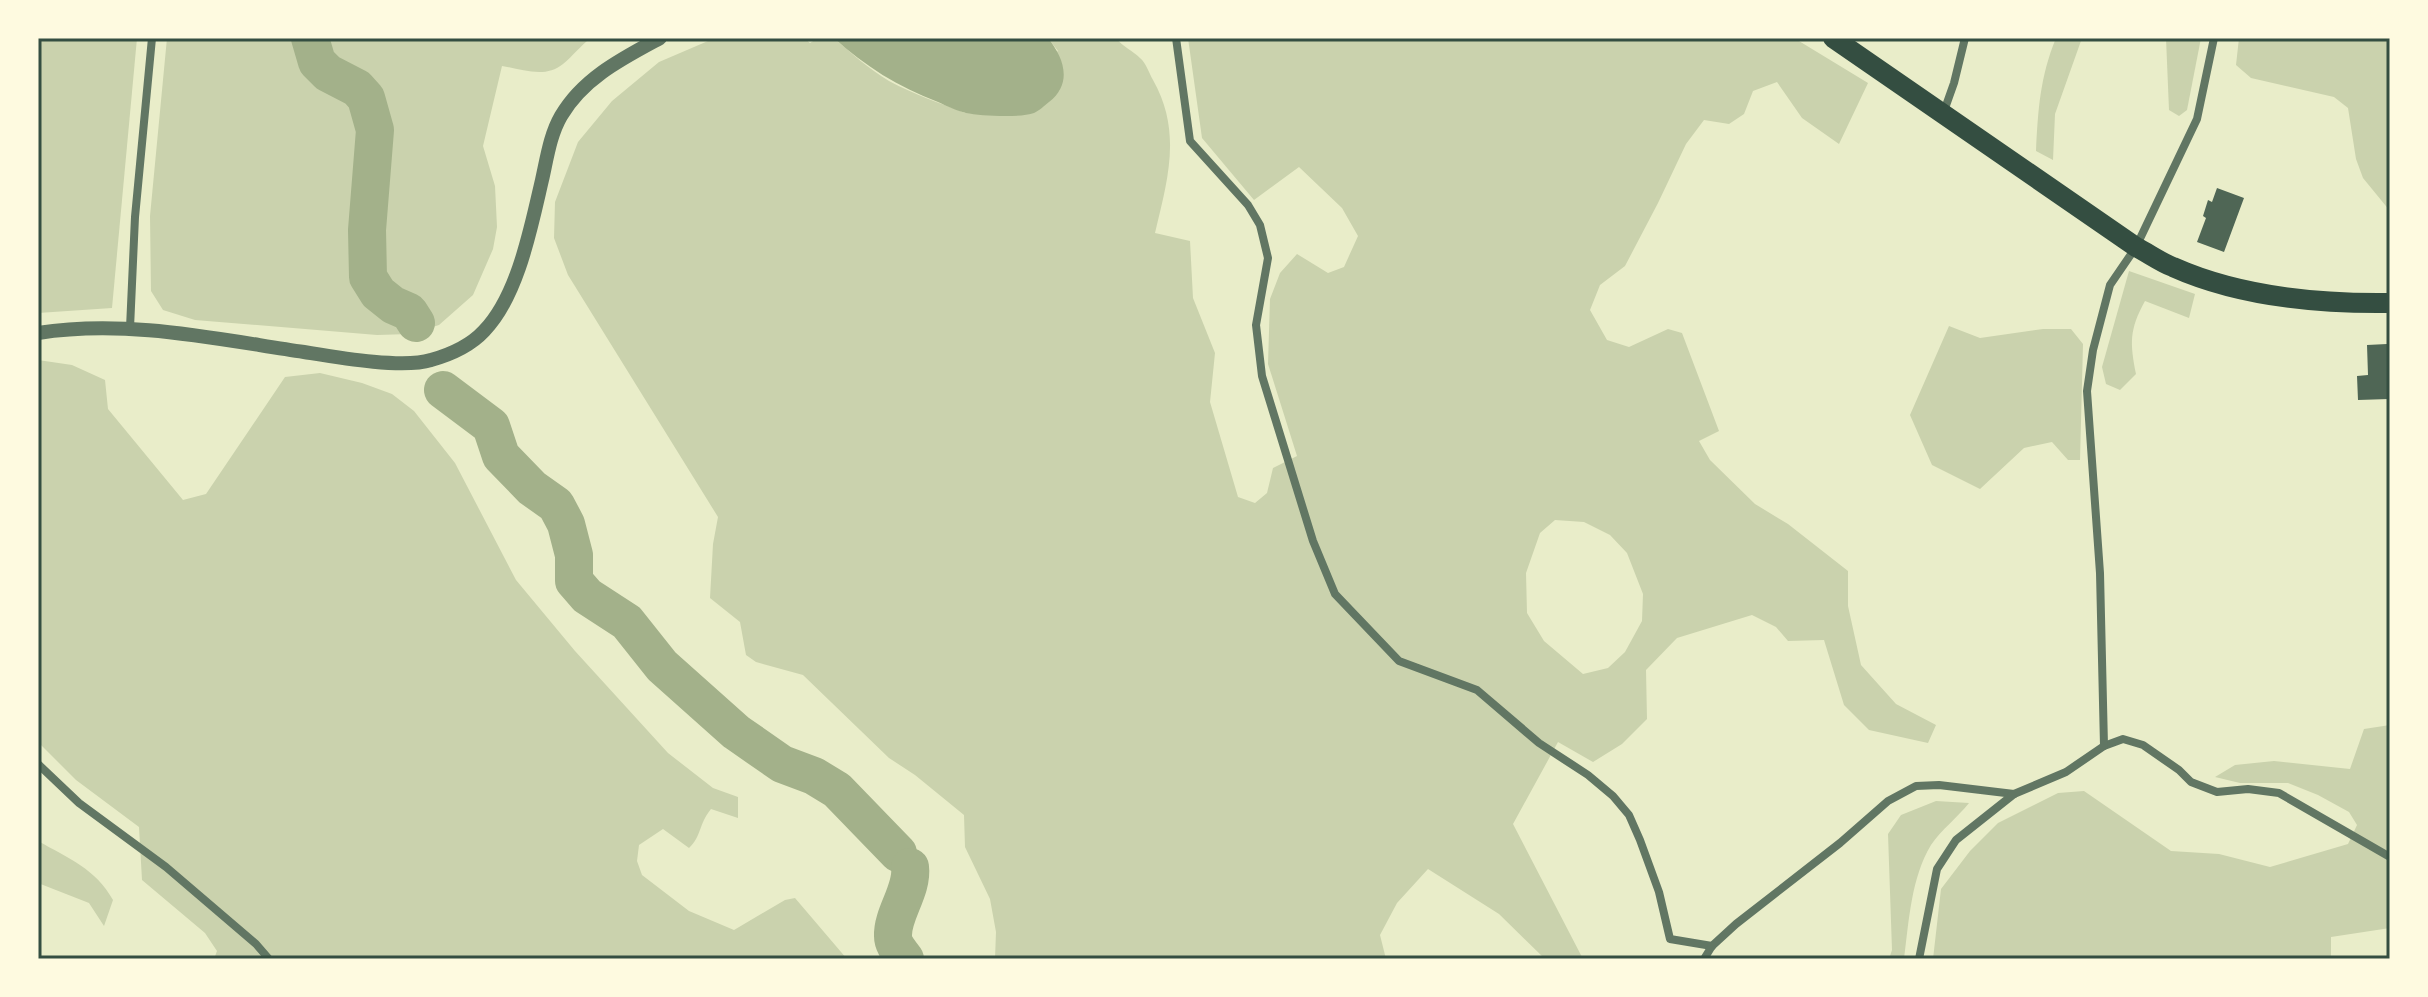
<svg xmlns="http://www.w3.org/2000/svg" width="2428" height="997" viewBox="0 0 2428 997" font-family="Karla,sans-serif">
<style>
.green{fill:#cad2ad;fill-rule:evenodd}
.water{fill:#a3b18a}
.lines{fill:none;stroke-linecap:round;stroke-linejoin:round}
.river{stroke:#a3b18a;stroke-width:38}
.building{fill:#4f6655}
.minor{stroke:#617663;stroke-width:8}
.tertiary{stroke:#617663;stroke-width:14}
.trunk{stroke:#344e41;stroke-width:20}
.neatline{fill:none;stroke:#344e41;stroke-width:3}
</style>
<rect width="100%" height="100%" fill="#e9edc9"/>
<g class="green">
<path d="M 38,38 L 137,38 L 112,308 L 38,313 Z"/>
<path d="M 167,38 L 591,38 C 580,46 573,56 563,64 C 545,79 522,69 502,66 L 483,146 L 495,186 L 497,227 L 493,249 L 473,295 L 439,325 L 410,334 L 377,335 L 195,320 L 163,310 L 151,291 L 150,216 Z"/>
<path d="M 715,38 L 804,38 L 810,43 L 818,38 L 834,38 C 851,53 869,69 889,81 C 913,94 940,103 965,113 L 1058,51 L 1048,38 L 1116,38 C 1124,48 1132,50 1140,58 C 1146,63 1149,73 1153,80 C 1182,131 1168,179 1155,233 L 1190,241 L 1193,298 L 1215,353 L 1210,402 L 1238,497 L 1255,503 L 1267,493 L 1273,468 L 1297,456 L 1268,364 L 1270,299 L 1280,273 L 1297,254 L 1328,273 L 1344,267 L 1358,236 L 1342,208 L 1299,167 L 1254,200 L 1202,138 L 1188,38 L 1794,38 L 1868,83 L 1839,144 L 1802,118 L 1777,82 L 1753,91 L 1744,114 L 1729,124 L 1704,120 L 1686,144 L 1658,203 L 1625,266 L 1600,285 L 1590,310 L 1607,340 L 1629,347 L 1668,329 L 1682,333 L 1719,431 L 1699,441 L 1710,460 L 1755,504 L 1788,524 L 1848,571 L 1848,606 L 1861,665 L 1896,704 L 1936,725 L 1928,743 L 1869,730 L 1844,705 L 1824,640 L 1788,641 L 1776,627 L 1752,615 L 1677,638 L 1646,670 L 1647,719 L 1622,744 L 1593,762 L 1558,742 L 1513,824 L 1583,959 L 1545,959 L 1499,914 L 1428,869 L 1397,903 L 1380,935 L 1386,959 L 995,959 L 996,932 L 990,899 L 965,847 L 964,815 L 915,775 L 889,758 L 803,675 L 756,662 L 746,655 L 740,622 L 710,598 L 713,544 L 718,517 L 568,275 L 554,238 L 555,202 L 578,142 L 612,101 L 659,62 ZM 1555,520 L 1584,522 L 1610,535 L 1627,553 L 1643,594 L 1642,621 L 1625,652 L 1608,668 L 1583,674 L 1544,641 L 1527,613 L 1526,573 L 1540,533 Z"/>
<path d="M 2056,38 L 2082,38 L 2055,114 L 2053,160 L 2036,151 C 2038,110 2040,77 2056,38 Z"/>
<path d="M 2166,38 L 2201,38 L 2187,110 L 2179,116 L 2169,110 Z"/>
<path d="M 2239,38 L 2390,38 L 2390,211 L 2363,178 L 2356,159 L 2348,108 L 2334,97 L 2251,78 L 2236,65 Z"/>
<path d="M 2129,271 L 2195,294 L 2189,318 L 2145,301 C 2129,330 2130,343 2136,374 L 2120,390 L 2106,384 L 2102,367 Z"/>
<path d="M 1949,326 L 1980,338 L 2043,329 L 2071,329 L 2083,344 L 2080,460 L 2068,460 L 2052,442 L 2024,448 L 1980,489 L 1932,465 L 1910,415 Z"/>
<path d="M 38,360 L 72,365 L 105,380 L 108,409 L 183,500 L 206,494 L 285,377 L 320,373 L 362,383 L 392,394 L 414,411 L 455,463 L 516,580 L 575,651 L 668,753 L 713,788 L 738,797 L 738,818 L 711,809 C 698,825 702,836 689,848 L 663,829 L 639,845 L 637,861 L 642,875 L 689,911 L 734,930 L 785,900 L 795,898 L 847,959 L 214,959 L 217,951 L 205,933 L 142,880 L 139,827 L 76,780 L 38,742 Z"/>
<path d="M 2390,725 L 2390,928 L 2331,937 L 2331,959 L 1933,959 L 1941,889 L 1970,851 L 1998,823 L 2058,793 L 2084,791 L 2171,851 L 2219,854 L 2270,867 L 2348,844 L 2357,825 L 2349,812 L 2318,795 L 2288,783 L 2240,783 L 2215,777 L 2235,765 L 2274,761 L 2350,769 L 2364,729 Z"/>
<path d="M 1936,801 L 1969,803 C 1958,817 1941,830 1931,845 C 1911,878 1909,921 1904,959 L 1889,959 L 1892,950 L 1888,834 L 1901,815 Z"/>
<path d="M 38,841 C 68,858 96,869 113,900 L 104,926 L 89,903 L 38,883 Z"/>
</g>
<path class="water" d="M 834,38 L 1048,38 C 1064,58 1073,83 1049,102 C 1045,105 1039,111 1034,113 C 1020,118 981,116 966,113 C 957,111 947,106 938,102 C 898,87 865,66 834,38 Z"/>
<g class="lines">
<g class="river">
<path d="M 310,38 L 317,62 L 328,73 L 357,88 L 366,98 L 375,130 L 367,230 L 368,277 L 378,293 L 393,305 L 409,312 L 416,323"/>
<path d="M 443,390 L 491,426 L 501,456 L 532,488 L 556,505 L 566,524 L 574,555 L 574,581 L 587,596 L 627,622 L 662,666 L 736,732 L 782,764 L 814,776 L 837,790 L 898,853"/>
<path d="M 905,959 C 900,952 893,945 893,936 C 892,914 913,890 910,867"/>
</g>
</g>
<g class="building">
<path d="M 2217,188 L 2244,198 L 2224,252 L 2197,242 L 2206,218 L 2203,216 L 2208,200 L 2212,202 Z"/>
<path d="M 2387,344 L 2389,399 L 2358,400 L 2357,376 L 2368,375 L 2367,345 Z"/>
</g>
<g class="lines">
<g class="minor">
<path d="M 1176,38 L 1190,141 L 1248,205 L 1260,225 L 1268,258 L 1256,325 L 1262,376 L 1313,541 L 1335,594 L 1399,661 L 1477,690 L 1539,743 L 1588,775 L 1613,796 L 1629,815 L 1640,840 L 1659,892 L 1670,939 L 1712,946"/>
<path d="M 1943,114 L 1954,83 L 1965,38"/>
<path d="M 130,328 L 135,217 L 152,38"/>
<path d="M 2104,746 L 2123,739 L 2143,745 L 2179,770 L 2191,782 L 2217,792 L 2248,789 L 2279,793 L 2390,857"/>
<path d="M 38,764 L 79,803 L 166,867 L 256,944 L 269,959"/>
<path d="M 1704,959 L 1712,946 L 1736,924 L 1840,843 L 1888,801 L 1916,786 L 1939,785 L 2014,794"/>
<path d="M 1919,959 L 1937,869 L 1956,840 L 2014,794 L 2066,772 L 2104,746 L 2100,573 L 2087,391 L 2093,350 L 2110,285 L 2136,247 L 2197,119 L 2214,38"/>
</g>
<path class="tertiary" d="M 38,333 C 127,319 216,339 304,352 C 335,357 402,369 431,360 C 449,355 470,346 484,331 C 518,296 531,227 542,180 C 547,158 550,135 561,116 C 583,78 623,58 660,38"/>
<path class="trunk" d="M 1833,38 L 2136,247 C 2148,253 2160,262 2173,267 C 2240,297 2318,304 2390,303"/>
</g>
<rect width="2428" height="997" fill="none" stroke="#fefae0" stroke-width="80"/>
<rect x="40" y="40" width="2348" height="917" class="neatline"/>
</svg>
